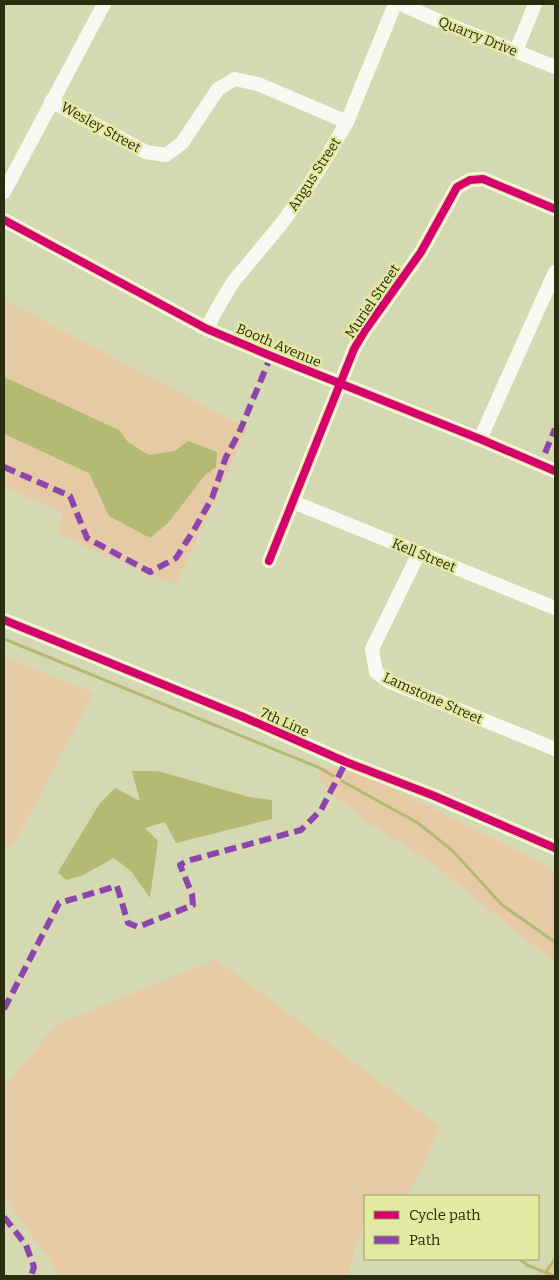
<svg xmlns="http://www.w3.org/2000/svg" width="559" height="1280" viewBox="0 0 559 1280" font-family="Bitter,serif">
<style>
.green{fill:#e6caa6}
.water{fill:#b3ba73}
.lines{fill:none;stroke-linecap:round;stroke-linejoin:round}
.stream{stroke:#b3ba73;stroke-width:3}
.minor{stroke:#f9f9f3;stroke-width:14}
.quiet{stroke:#8e44ad;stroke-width:6;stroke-dasharray:12 6;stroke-linecap:butt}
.cycleway-casing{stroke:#e2eaa1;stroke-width:11}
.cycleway{stroke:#d6006c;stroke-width:8}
.labels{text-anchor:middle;stroke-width:5;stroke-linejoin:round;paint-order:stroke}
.street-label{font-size:14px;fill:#2a2d0f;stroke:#e2eaa1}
</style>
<rect width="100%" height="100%" fill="#d5d9b2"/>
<g class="green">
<path d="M 4,300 L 247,428 L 176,585 L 58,534 L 63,513 L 4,487 Z"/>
<path d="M 4,657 L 94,693 L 12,848 L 4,846 Z"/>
<path d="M 320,768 L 337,768 L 369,776 L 555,869 L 555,963 L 428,860 L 367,822 L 334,795 L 319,779 Z"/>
<path d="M 215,959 L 441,1127 L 408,1196 L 365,1196 L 365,1227 L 362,1228 L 347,1276 L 56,1276 L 58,1272 L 4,1197 L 4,1087 L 56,1025 Z"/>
<path d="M 555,1261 L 555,1276 L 533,1276 Z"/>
</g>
<g class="water">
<path d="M 4,377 L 119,430 L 128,442 L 149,455 L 175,451 L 188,441 L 217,452 L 216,467 L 205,475 L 168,523 L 150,538 L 109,516 L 89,473 L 4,434 Z"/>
<path d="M 132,771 L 158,771 L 249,797 L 272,800 L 272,819 L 176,843 L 165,822 L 145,828 L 158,841 L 150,898 L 131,871 L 114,858 L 81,876 L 66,880 L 58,872 L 100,803 L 115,788 L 140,801 Z"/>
</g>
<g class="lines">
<g class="stream">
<path d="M 4,639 L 320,768 L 333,776"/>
<path d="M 342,781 L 418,823 L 453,851 L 502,905 L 555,942"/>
<path d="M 520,1259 L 527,1265 L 554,1276"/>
<path d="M 546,1272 L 555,1259"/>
</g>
<g class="minor">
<path d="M 401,4 L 432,18 L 555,67"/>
<path d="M 516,51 L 535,4"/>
<path d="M 51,101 L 146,152 L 166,155 L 182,143 L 218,89 L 235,79 L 258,84 L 347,122"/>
<path d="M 4,192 L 104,4"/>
<path d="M 4,220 L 207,329 L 271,356 L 480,439 L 555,471"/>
<path d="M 207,329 L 214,314 L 233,282 L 282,223 L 309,185 L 328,155 L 347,122 L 395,4"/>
<path d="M 480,439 L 555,272"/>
<path d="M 293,502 L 555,608"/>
<path d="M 419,553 L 372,649 L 376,672 L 390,682 L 555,749"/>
<path d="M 269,561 L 354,349 L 364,332 L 421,252 L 457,187 L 470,180 L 483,179 L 555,209"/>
<path d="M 4,620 L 241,716 L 346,762 L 432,795 L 555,848"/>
</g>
<g class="quiet">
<path d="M 545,453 L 555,429"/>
<path d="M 4,467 L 70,496 L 87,538 L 150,572 L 176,558 L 194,530 L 212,498 L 226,457 L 239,433 L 268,363"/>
<path d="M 4,1009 L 59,903 L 117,886 L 128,923 L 138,927 L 193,905 L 192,894 L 180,865 L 187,861 L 301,830 L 321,810 L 346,762"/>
<path d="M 4,1217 L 26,1245 L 34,1267 L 31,1276"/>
</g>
<defs>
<g id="cycleway">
<path d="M 4,220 L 207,329 L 271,356 L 480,439 L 555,471"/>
<path d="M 269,561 L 354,349 L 364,332 L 421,252 L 457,187 L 470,180 L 483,179 L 555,209"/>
<path d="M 4,620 L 241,716 L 346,762 L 432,795 L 555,848"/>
</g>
</defs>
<use href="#cycleway" class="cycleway-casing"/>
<use href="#cycleway" class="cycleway"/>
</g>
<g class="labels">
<g class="street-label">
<text transform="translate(478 36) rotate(22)" y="5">Quarry Drive</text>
<text transform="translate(101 127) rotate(29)" y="5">Wesley Street</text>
<text transform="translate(314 174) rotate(-57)" y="5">Angus Street</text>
<text transform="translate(372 301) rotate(-56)" y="5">Muriel Street</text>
<text transform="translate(279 345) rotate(23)" y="5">Booth Avenue</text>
<text transform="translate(424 555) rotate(22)" y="5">Kell Street</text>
<text transform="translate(433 698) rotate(24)" y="5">Lamstone Street</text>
<text transform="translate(285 722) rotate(24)" y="5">7th Line</text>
</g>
</g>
<rect width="559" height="1280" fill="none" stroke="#2a2d0f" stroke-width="10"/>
<rect x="364" y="1195" width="175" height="65" fill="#e2eaa1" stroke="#989e67"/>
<rect x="374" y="1211" width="25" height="8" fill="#d6006c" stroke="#989e67"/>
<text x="409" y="1220" font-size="15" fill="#2a2d0f">Cycle path</text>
<rect x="374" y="1236" width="25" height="8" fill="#8e44ad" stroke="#989e67"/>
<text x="409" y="1245" font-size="15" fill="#2a2d0f">Path</text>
</svg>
